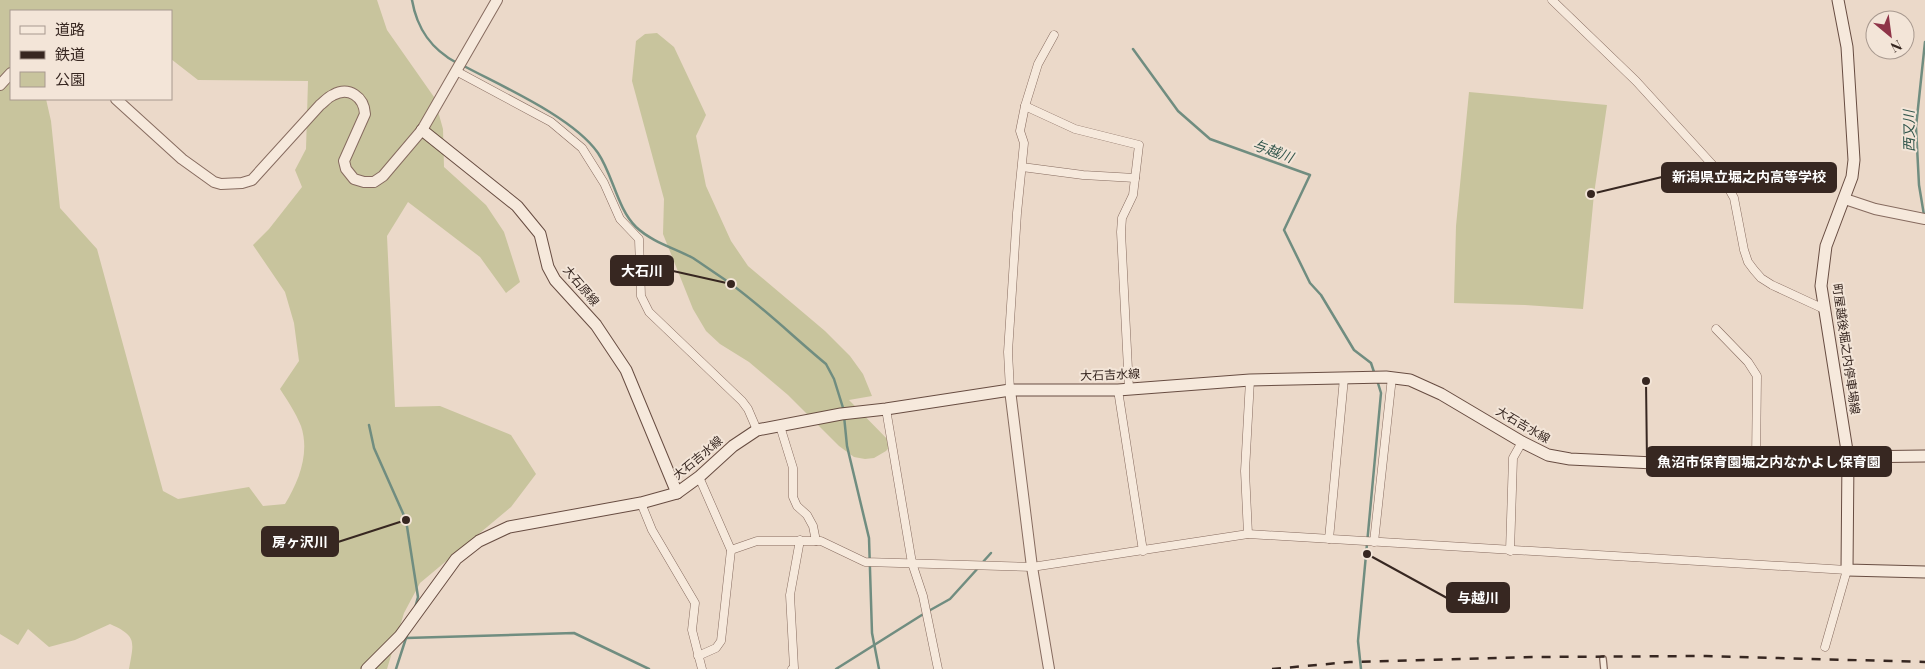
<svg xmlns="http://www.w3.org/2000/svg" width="1925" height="669" viewBox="0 0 1925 669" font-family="'Playfair Display','Noto Sans JP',serif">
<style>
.green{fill:#c8c49d;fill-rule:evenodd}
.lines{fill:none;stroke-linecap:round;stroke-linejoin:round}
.stream{stroke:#708d80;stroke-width:2.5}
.pedestrian-casing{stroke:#866b5f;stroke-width:8}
.minor-casing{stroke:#866b5f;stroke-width:9}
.tertiary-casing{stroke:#866b5f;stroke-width:12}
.secondary-casing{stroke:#684d42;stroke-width:13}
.pedestrian{stroke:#f6e9dc;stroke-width:5.5}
.minor{stroke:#f6e9dc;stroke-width:8}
.tertiary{stroke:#f6e9dc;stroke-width:10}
.secondary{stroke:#f6e9dc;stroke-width:11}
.rail{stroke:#372721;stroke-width:2.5;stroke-dasharray:9 9;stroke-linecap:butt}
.labels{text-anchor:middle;stroke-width:4;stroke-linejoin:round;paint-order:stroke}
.street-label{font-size:12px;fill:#372721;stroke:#f3e5d8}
.water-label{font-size:14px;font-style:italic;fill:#32564c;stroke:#f3e5d8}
.leader{fill:none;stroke:#372721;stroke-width:2}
.callout-dot{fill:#372721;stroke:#f3e5d8;stroke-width:2}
.callout{fill:#372721;stroke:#372721;stroke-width:2}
.callout-label{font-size:14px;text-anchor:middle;font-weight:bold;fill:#fff}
</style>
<rect width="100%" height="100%" fill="#ebd9c9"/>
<g class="green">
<path d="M 0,0 L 377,0 L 387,30 L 434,97 L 443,129 L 444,167 L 486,205 L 504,232 L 520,282 L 506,293 L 480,257 L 408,202 L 387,236 L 395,407 L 440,406 L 511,435 L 536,474 L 511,507 L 420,583 L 404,613 L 387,669 L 129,669 C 134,641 137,636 110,624 L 75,640 L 49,647 L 28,629 L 18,645 L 0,634 ZM 11,11 L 171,11 L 171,59 L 198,80 L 308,81 L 306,149 L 295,170 L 302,187 L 269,229 L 253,245 L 285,292 L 294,323 L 299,361 L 280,389 C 287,400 296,413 301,426 C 310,453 299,481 285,504 L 263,506 L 249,487 L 178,499 L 163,491 L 97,249 L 60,208 L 51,121 L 46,99 L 11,99 Z"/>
<path d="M 657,33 L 674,47 L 706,115 L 696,136 L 706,186 L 731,241 L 748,266 L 825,331 L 850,356 L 863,374 L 872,396 L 849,400 L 892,444 L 886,451 L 874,458 L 865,459 L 854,457 L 839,446 L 788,395 L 749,362 L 720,344 L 706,331 L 693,309 L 663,234 L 664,199 L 632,81 L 636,41 L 645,34 Z"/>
<path d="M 1469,92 L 1607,105 L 1594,194 L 1583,309 L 1525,305 L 1454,303 L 1456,226 Z"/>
</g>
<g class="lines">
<g class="stream">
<path d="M 412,0 C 417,29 431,49 457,63"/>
<path d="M 1133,49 L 1178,111 L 1210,139 L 1310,175 L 1284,230 L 1310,283 L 1321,295 L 1354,350 L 1371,363 L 1375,375"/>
<path d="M 462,65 C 501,86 573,117 598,153 C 613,175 617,208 636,227 C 652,242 674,248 693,258 C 702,264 712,271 721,277 C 757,301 792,336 826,364 L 834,379 L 844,411"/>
<path d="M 1924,215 L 1919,185 L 1916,127 L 1925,42"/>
<path d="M 844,416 L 847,446 L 869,538 L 872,633 L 879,669"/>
<path d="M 369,425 L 374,448 L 406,520 L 418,597 L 415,608"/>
<path d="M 982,563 L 991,553"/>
<path d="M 406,638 L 574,633 L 649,669"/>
<path d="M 396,669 L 407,635"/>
<path d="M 836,669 L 925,613 L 950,599 L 979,567"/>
<path d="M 1361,669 L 1358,641 L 1381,393 L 1377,380"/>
</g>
<defs>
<path id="pedestrian" d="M 1603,659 L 1604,669"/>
<g id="minor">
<path d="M 1552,0 L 1636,81 L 1720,173 L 1734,198 L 1744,250 L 1748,262 L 1754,270 L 1761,278 L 1772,285 L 1824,309"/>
<path d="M 456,71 L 551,122 L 582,148 L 604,183 L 620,219 L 639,239 L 641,296 L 649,312 L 742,401 L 748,409 L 757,430"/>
<path d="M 1025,106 L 1075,129 L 1139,145 L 1133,195 L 1122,218 L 1121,232 L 1129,389"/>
<path d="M 1022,167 L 1083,175 L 1135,178"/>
<path d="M 1716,329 L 1748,362 L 1757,376 L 1756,460"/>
<path d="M 1010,390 L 1008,352 L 1017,213 L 1024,143 L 1020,131 L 1025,106 L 1038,64 L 1054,35"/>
<path d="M 1118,390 L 1143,551"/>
<path d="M 886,409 L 912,563 L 923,596 L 938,669"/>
<path d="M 780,426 L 793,468 L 793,497 L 797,506 L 807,515 L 813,526 L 816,541"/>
<path d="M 641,503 L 652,530 L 695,603 L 692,630 L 702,669"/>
<path d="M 1248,534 L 1245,471 L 1250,380"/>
<path d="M 1329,539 L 1344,378"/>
<path d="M 1374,542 L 1392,377"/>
<path d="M 731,550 L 757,541 L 821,541 L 865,562 L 1032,567 L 1248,534 L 1847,570 L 1825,647"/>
<path d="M 1510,551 L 1513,458 L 1522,442"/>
<path d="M 698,656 L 716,648 L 721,641 L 731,550 L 699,477"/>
<path d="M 792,669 L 794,668 L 790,595 L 800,540"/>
</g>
<g id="tertiary">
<path d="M 0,85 L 11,73"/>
<path d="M 116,99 L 182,159 L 214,182 L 221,184 L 242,183 L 252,180 L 320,105 C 324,102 328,97 333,95 C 349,86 364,97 365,114 L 344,161 L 346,169 L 354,179 L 364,182 L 374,182 L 383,176 L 422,130 L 497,0"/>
<path d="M 1845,199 L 1875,209 L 1925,219"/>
<path d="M 1010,390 L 1032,567 L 1049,669"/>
</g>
<g id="secondary">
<path d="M 1838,0 L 1847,47 L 1854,160 L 1852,177 L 1826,246 L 1821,286 L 1848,457 L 1847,570 L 1925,572"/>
<path d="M 422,130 L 517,206 L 540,234 L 548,267 L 555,280 L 596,325 L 626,370 L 677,493"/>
<path d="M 367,669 L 400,636 L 456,559 L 479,541 L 509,527 L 641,503 L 677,493 L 699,477 L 733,446 L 757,430 L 841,414 L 886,409 L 1010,390 L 1118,390 L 1250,380 L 1386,377 L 1410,380 L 1441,394 L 1522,442 L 1548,455 L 1570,459 L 1654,463 L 1848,457 L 1925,456"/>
</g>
</defs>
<use href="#pedestrian" class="pedestrian-casing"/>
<use href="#minor" class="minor-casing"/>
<use href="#tertiary" class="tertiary-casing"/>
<use href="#secondary" class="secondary-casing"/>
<use href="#pedestrian" class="pedestrian"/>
<use href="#minor" class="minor"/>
<use href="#tertiary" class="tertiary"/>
<use href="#secondary" class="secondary"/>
<path class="rail" d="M 1272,669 L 1350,662 L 1536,657 L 1706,656 L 1925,662"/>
</g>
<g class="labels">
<g class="street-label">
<text transform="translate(581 286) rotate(50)" y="4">大石原線</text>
<text transform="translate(1846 349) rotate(82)" y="4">町屋越後堀之内停車場線</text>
<text transform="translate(1110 375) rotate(-2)" y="4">大石吉水線</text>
<text transform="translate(1523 425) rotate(30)" y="4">大石吉水線</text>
<text transform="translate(698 458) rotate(-40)" y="4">大石吉水線</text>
</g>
<g class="water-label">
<text transform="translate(1909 131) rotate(-91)" y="5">西又川</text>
<text transform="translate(1273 151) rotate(20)" y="5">与越川</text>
</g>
</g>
<path class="leader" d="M1591 194L1662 177M731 284L673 271M1646 381L1647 462M406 520L338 542M1367 554L1447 598"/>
<g class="callout-dot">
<circle cx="1591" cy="194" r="5"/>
<circle cx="731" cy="284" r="5"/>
<circle cx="1646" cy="381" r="5"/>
<circle cx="406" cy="520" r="5"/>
<circle cx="1367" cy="554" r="5"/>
</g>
<g class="callout">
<rect x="1662" y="163" width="174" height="29" rx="5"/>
<rect x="611" y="256" width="62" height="29" rx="5"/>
<rect x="1647" y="447" width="244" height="29" rx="5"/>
<rect x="262" y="527" width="76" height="29" rx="5"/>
<rect x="1447" y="583" width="62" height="29" rx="5"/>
</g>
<g class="callout-label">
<text x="1749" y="182">新潟県立堀之内高等学校</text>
<text x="642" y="276">大石川</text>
<text x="1769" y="467">魚沼市保育園堀之内なかよし保育園</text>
<text x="300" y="547">房ヶ沢川</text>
<text x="1478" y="603">与越川</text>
</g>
<rect x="10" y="10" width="162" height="90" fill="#f3e5d8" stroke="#a8998f"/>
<rect x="20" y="26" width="25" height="8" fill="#f6e9dc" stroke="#a8998f"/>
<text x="55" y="35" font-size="15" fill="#372721">道路</text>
<rect x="20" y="51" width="25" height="8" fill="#372721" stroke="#a8998f"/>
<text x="55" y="60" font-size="15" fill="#372721">鉄道</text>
<rect x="20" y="72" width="25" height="15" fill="#c8c49d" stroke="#a8998f"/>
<text x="55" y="85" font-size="15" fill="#372721">公園</text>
<g transform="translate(1890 35) rotate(151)"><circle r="24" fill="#f3e5d8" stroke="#a8998f"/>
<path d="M0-4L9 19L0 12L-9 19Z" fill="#8f3448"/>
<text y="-8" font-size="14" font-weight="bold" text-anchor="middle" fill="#372721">N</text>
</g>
</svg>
